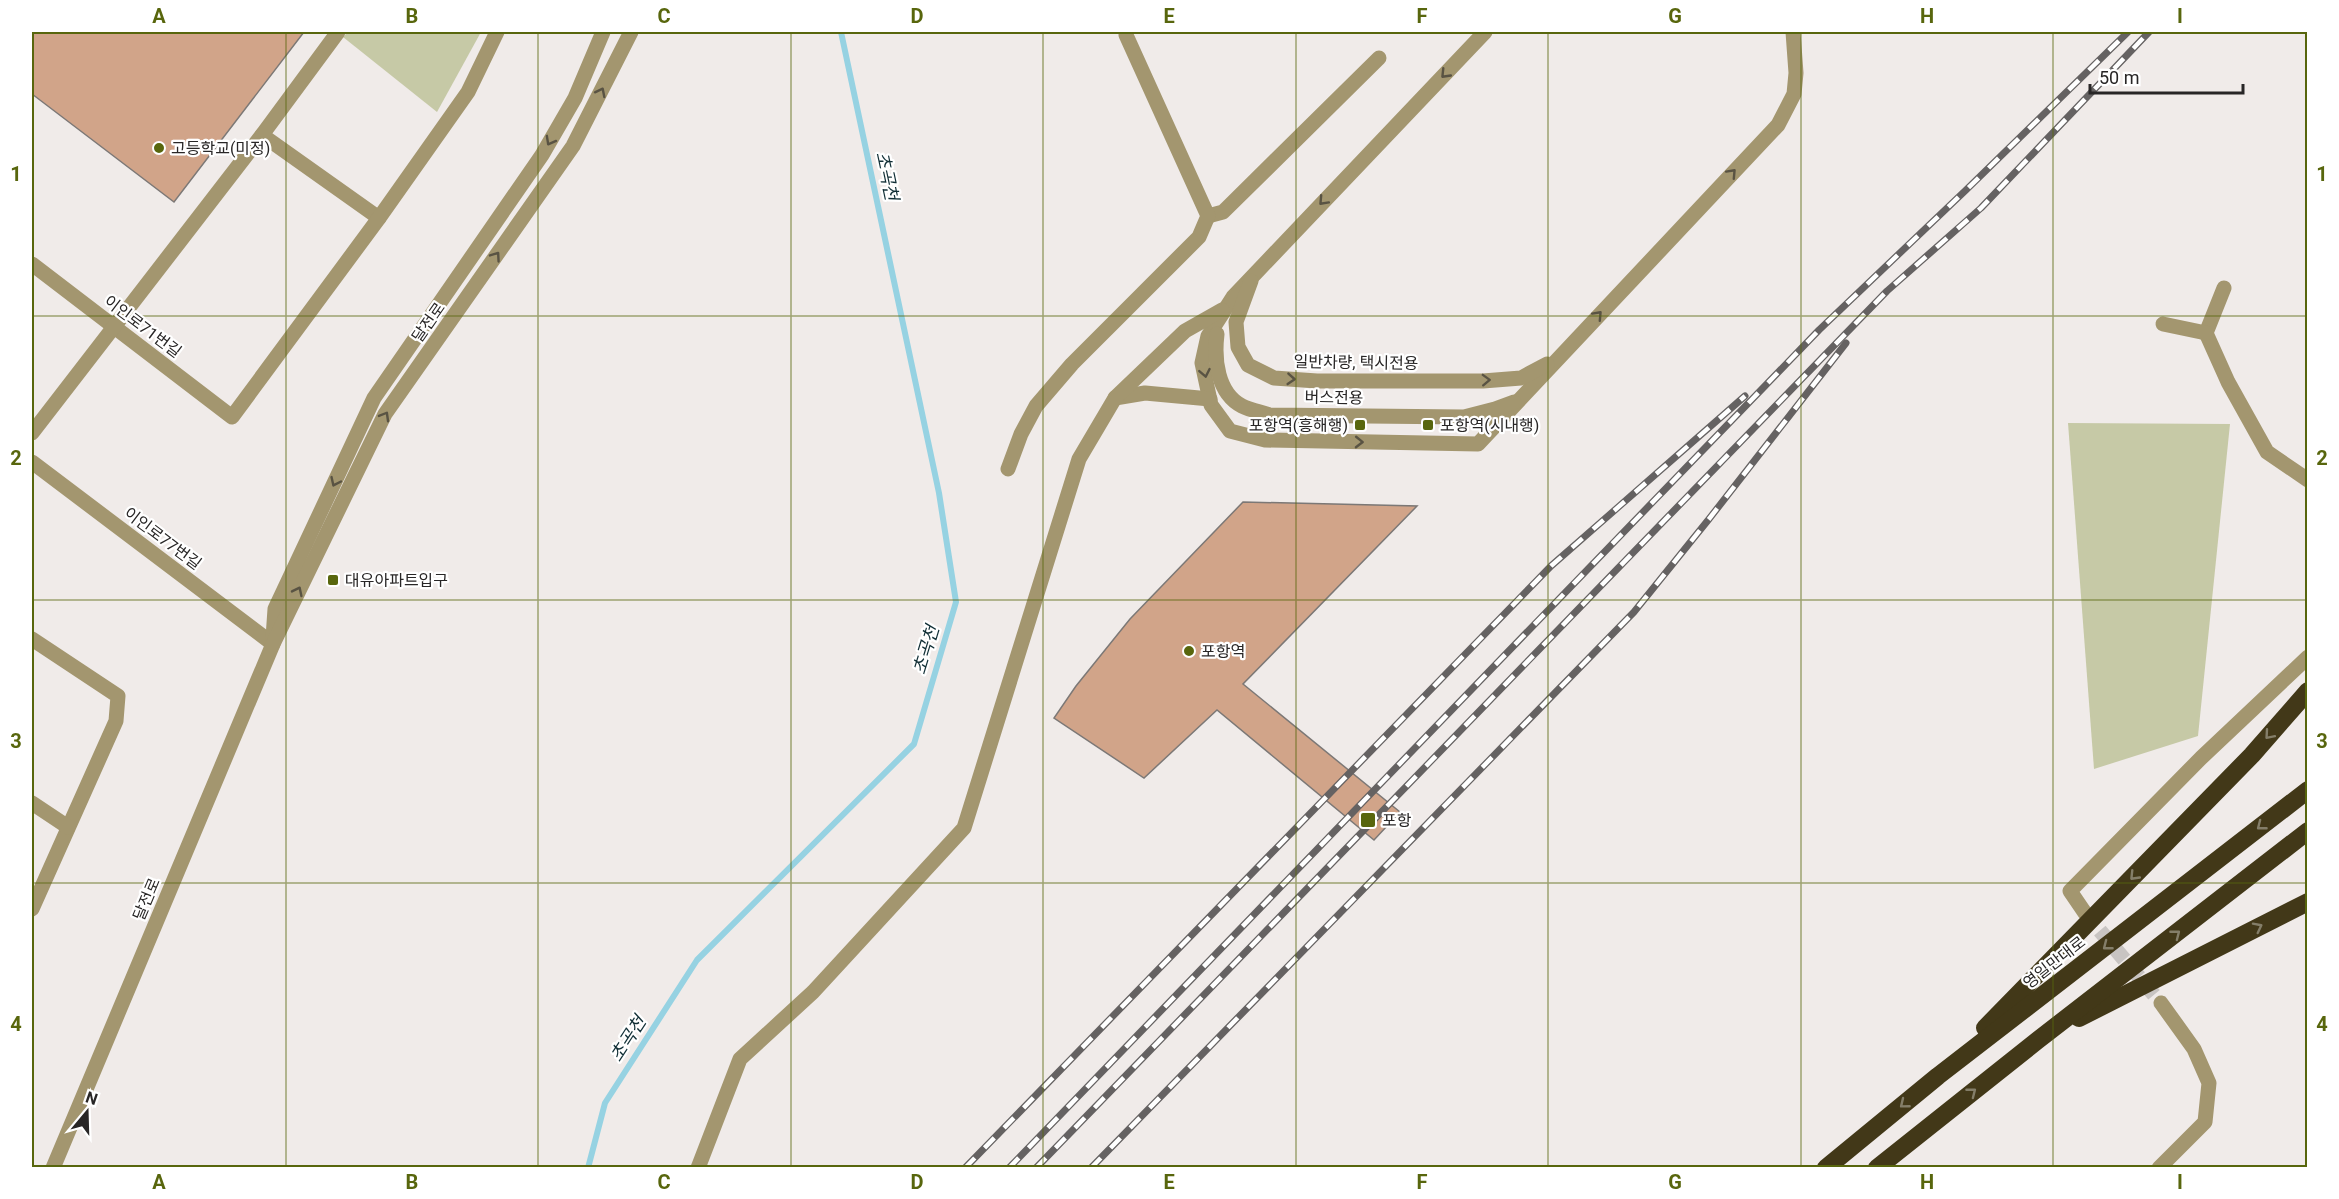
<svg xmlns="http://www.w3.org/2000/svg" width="2339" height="1199" viewBox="0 0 2339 1199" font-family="Roboto,'Noto Sans KR',sans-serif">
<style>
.green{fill:#c6c9a6}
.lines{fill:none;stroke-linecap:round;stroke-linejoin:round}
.stream{stroke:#96d2e2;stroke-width:6}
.building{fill:#d1a489;stroke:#7c7876;stroke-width:1.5}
.minor-tunnel{stroke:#c8c4c2;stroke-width:15;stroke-dasharray:15 8;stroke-linecap:butt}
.minor{stroke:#a3966f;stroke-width:15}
.highway{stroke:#423818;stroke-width:18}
.rail-casing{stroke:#656262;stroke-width:7}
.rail{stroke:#fff;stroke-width:4.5;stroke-dasharray:14;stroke-linecap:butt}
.oneway{stroke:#595343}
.oneway2{stroke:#847e69}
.grid{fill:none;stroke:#58660d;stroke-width:1.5;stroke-opacity:0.55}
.poi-dot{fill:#58660d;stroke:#fff;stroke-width:2}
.labels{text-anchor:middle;stroke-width:4.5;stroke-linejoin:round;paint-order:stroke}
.poi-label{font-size:16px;fill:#282626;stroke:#fff;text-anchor:start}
.street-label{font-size:16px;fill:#282626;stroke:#fff}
.water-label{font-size:18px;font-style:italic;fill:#102e35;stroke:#fff}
.neatline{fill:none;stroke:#58660d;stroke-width:2}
.grid-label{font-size:20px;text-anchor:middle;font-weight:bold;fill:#58660d}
</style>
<rect width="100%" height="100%" fill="#f0ebe9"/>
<g class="green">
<path d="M 348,32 L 481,32 L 437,112 L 343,37 Z"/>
<path d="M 2068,423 L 2230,424 L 2198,736 L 2094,769 Z"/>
</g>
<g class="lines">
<path class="stream" d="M 588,1168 L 605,1103 L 697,960 L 914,744 L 956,602 L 939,493 L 841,32"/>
</g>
<g class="building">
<path d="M 32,32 L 304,32 L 174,202 L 32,94 Z"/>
<path d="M 1243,502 L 1417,506 L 1243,684 L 1400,812 L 1374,840 L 1217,710 L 1144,778 L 1054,718 L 1076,686 L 1130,619 Z"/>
</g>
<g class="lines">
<path class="minor-tunnel" d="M 2085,913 L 2161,1003"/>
<g class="minor">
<path d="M 1485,32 L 1233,297 L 1208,336 L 1202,363 L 1211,405 L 1230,431 L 1265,440 L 1478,444 L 1778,125 L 1794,94 L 1796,73 L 1793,32"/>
<path d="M 262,135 L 379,218"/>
<path d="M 1208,216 L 1223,212 L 1379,58"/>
<path d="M 32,264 L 232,417 L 379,218 L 468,92 L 497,32"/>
<path d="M 1251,281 L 1236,322 L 1238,347 L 1248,365 L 1274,378 L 1317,381 L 1483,381 L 1521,378 L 1547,364"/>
<path d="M 2224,288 L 2206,333 L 2228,382 L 2267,452 L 2308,480"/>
<path d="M 2163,324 L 2206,333"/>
<path d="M 1217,334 C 1214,359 1217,393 1242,406 C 1250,410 1261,412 1270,415 L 1464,417 L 1495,409 L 1514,402"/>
<path d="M 1115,398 L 1145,393 L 1210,399"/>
<path d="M 32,433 L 262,135 L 338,32"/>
<path d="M 32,462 L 273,644"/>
<path d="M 1008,469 L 1021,434 L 1036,406 L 1072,364 L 1199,237 L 1208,216 L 1126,35"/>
<path d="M 273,638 L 275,609 L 374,398 L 542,155 L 575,98 L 603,32"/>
<path d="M 32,639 L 118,696 L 116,721 L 32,909"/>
<path d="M 32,803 L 68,827"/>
<path d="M 2085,913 L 2070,891 L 2201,758 L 2308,657"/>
<path d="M 53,1168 L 273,644 L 385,414 L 573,146 L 631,32"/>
<path d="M 698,1168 L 740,1059 L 813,992 L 964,828 L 1079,459 L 1115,398 L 1185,331 L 1222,310"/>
<path d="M 2159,1168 L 2205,1122 L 2209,1083 L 2194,1049 L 2161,1003"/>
</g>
<g class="highway">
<path d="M 2079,1018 L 2308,902"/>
<path d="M 1985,1028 L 2252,755 L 2308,691"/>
<path d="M 1826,1168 L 1938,1076 L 2308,790"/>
<path d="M 1877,1168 L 2038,1040 L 2308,831"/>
</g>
<defs>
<g id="rail">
<path d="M 965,1168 L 1551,566 L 1745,396"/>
<path d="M 1009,1168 L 1819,330 L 1966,190 L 2128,32"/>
<path d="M 1036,1168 L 1887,291 L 1981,208 L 2149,32"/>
<path d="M 1091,1168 L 1634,612 L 1709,519 L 1846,343"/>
</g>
</defs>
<use href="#rail" class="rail-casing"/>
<use href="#rail" class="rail"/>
</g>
<defs><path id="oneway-chevron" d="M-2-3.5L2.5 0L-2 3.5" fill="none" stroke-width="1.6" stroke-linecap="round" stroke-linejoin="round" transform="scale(1.5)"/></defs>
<g class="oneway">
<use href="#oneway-chevron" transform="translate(1445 74) rotate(134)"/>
<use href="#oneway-chevron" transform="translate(601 92) rotate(-63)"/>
<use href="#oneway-chevron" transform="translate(550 141) rotate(119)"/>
<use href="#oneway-chevron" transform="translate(1732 173) rotate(-47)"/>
<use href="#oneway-chevron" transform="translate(1323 201) rotate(133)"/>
<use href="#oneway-chevron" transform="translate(496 256) rotate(-55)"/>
<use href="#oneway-chevron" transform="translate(1598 315) rotate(-47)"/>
<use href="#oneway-chevron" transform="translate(1205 373) rotate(79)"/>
<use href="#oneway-chevron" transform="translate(1291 379) rotate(4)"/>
<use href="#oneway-chevron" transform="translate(1486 380) rotate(-2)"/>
<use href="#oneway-chevron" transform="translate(385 416) rotate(-60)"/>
<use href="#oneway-chevron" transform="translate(1359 442) rotate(1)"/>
<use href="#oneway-chevron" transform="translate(335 482) rotate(115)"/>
<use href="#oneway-chevron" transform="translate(298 591) rotate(-64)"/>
</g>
<g class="oneway2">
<use href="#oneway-chevron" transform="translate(2269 735) rotate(131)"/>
<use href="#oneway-chevron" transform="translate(2261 826) rotate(142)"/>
<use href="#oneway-chevron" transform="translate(2134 876) rotate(134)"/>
<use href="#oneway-chevron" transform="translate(2258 927) rotate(-27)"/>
<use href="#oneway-chevron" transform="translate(2176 934) rotate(-38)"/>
<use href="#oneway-chevron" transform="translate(2107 946) rotate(142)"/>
<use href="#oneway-chevron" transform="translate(1972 1092) rotate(-38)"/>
<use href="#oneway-chevron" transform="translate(1904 1104) rotate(141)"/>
</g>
<path class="grid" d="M 286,32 L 286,1168M 538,32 L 538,1168M 791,32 L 791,1168M 1043,32 L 1043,1168M 1296,32 L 1296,1168M 1548,32 L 1548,1168M 1801,32 L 1801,1168M 2053,32 L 2053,1168M 32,316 L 2308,316M 32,600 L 2308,600M 32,883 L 2308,883"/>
<g class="poi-dot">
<circle cx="159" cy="148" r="6"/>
<rect x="1354" y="419" width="12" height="12" rx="3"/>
<rect x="1422" y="419" width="12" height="12" rx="3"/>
<rect x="327" y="574" width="12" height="12" rx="3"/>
<circle cx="1189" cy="651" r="6"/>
<rect x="1360" y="812" width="16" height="16" rx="3"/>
</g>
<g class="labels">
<g class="poi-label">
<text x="171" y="154">고등학교(미정)</text>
<text x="1348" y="431" text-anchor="end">포항역(흥해행)</text>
<text x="1440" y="431">포항역(시내행)</text>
<text x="345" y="586">대유아파트입구</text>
<text x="1201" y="657">포항역</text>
<text x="1382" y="826">포항</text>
</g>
<g class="street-label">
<text transform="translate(428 322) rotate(-55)" y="6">달전로</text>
<text transform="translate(143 326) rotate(37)" y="6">이인로71번길</text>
<text transform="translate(1356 362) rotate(1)" y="6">일반차량, 택시전용</text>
<text transform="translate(1334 397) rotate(1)" y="6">버스전용</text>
<text transform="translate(163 538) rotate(37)" y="6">이인로77번길</text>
<text transform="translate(146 899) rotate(-67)" y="6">달전로</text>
<text transform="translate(2054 962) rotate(-38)" y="6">영일만대로</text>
</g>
<g class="water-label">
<text transform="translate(887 176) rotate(78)" y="6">초곡천</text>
<text transform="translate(926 650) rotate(-73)" y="6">초곡천</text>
<text transform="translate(628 1039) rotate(-57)" y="6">초곡천</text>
</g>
</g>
<rect width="2339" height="1199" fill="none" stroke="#ffffff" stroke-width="66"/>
<g transform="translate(87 1112) rotate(19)" stroke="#ffffff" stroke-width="4.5" paint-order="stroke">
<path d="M0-4.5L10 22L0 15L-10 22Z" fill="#282626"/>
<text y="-9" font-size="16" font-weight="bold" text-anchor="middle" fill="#282626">N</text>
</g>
<path d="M2090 84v9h153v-9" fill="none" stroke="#282626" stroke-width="3"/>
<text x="2099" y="84" font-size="18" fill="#282626" stroke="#ffffff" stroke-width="4.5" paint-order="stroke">50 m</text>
<rect x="33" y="33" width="2273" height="1133" class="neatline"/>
<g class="grid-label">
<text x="159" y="23">A</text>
<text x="412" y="23">B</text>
<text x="664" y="23">C</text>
<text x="917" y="23">D</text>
<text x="1169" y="23">E</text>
<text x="1422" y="23">F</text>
<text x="1675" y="23">G</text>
<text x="1927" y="23">H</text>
<text x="2180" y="23">I</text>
<text x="16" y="181">1</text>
<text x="2322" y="181">1</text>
<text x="16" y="465">2</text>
<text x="2322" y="465">2</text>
<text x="16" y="748">3</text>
<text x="2322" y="748">3</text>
<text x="16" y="1031">4</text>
<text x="2322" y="1031">4</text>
<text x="159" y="1189">A</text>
<text x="412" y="1189">B</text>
<text x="664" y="1189">C</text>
<text x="917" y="1189">D</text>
<text x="1169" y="1189">E</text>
<text x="1422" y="1189">F</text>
<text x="1675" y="1189">G</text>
<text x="1927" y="1189">H</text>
<text x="2180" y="1189">I</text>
</g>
</svg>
